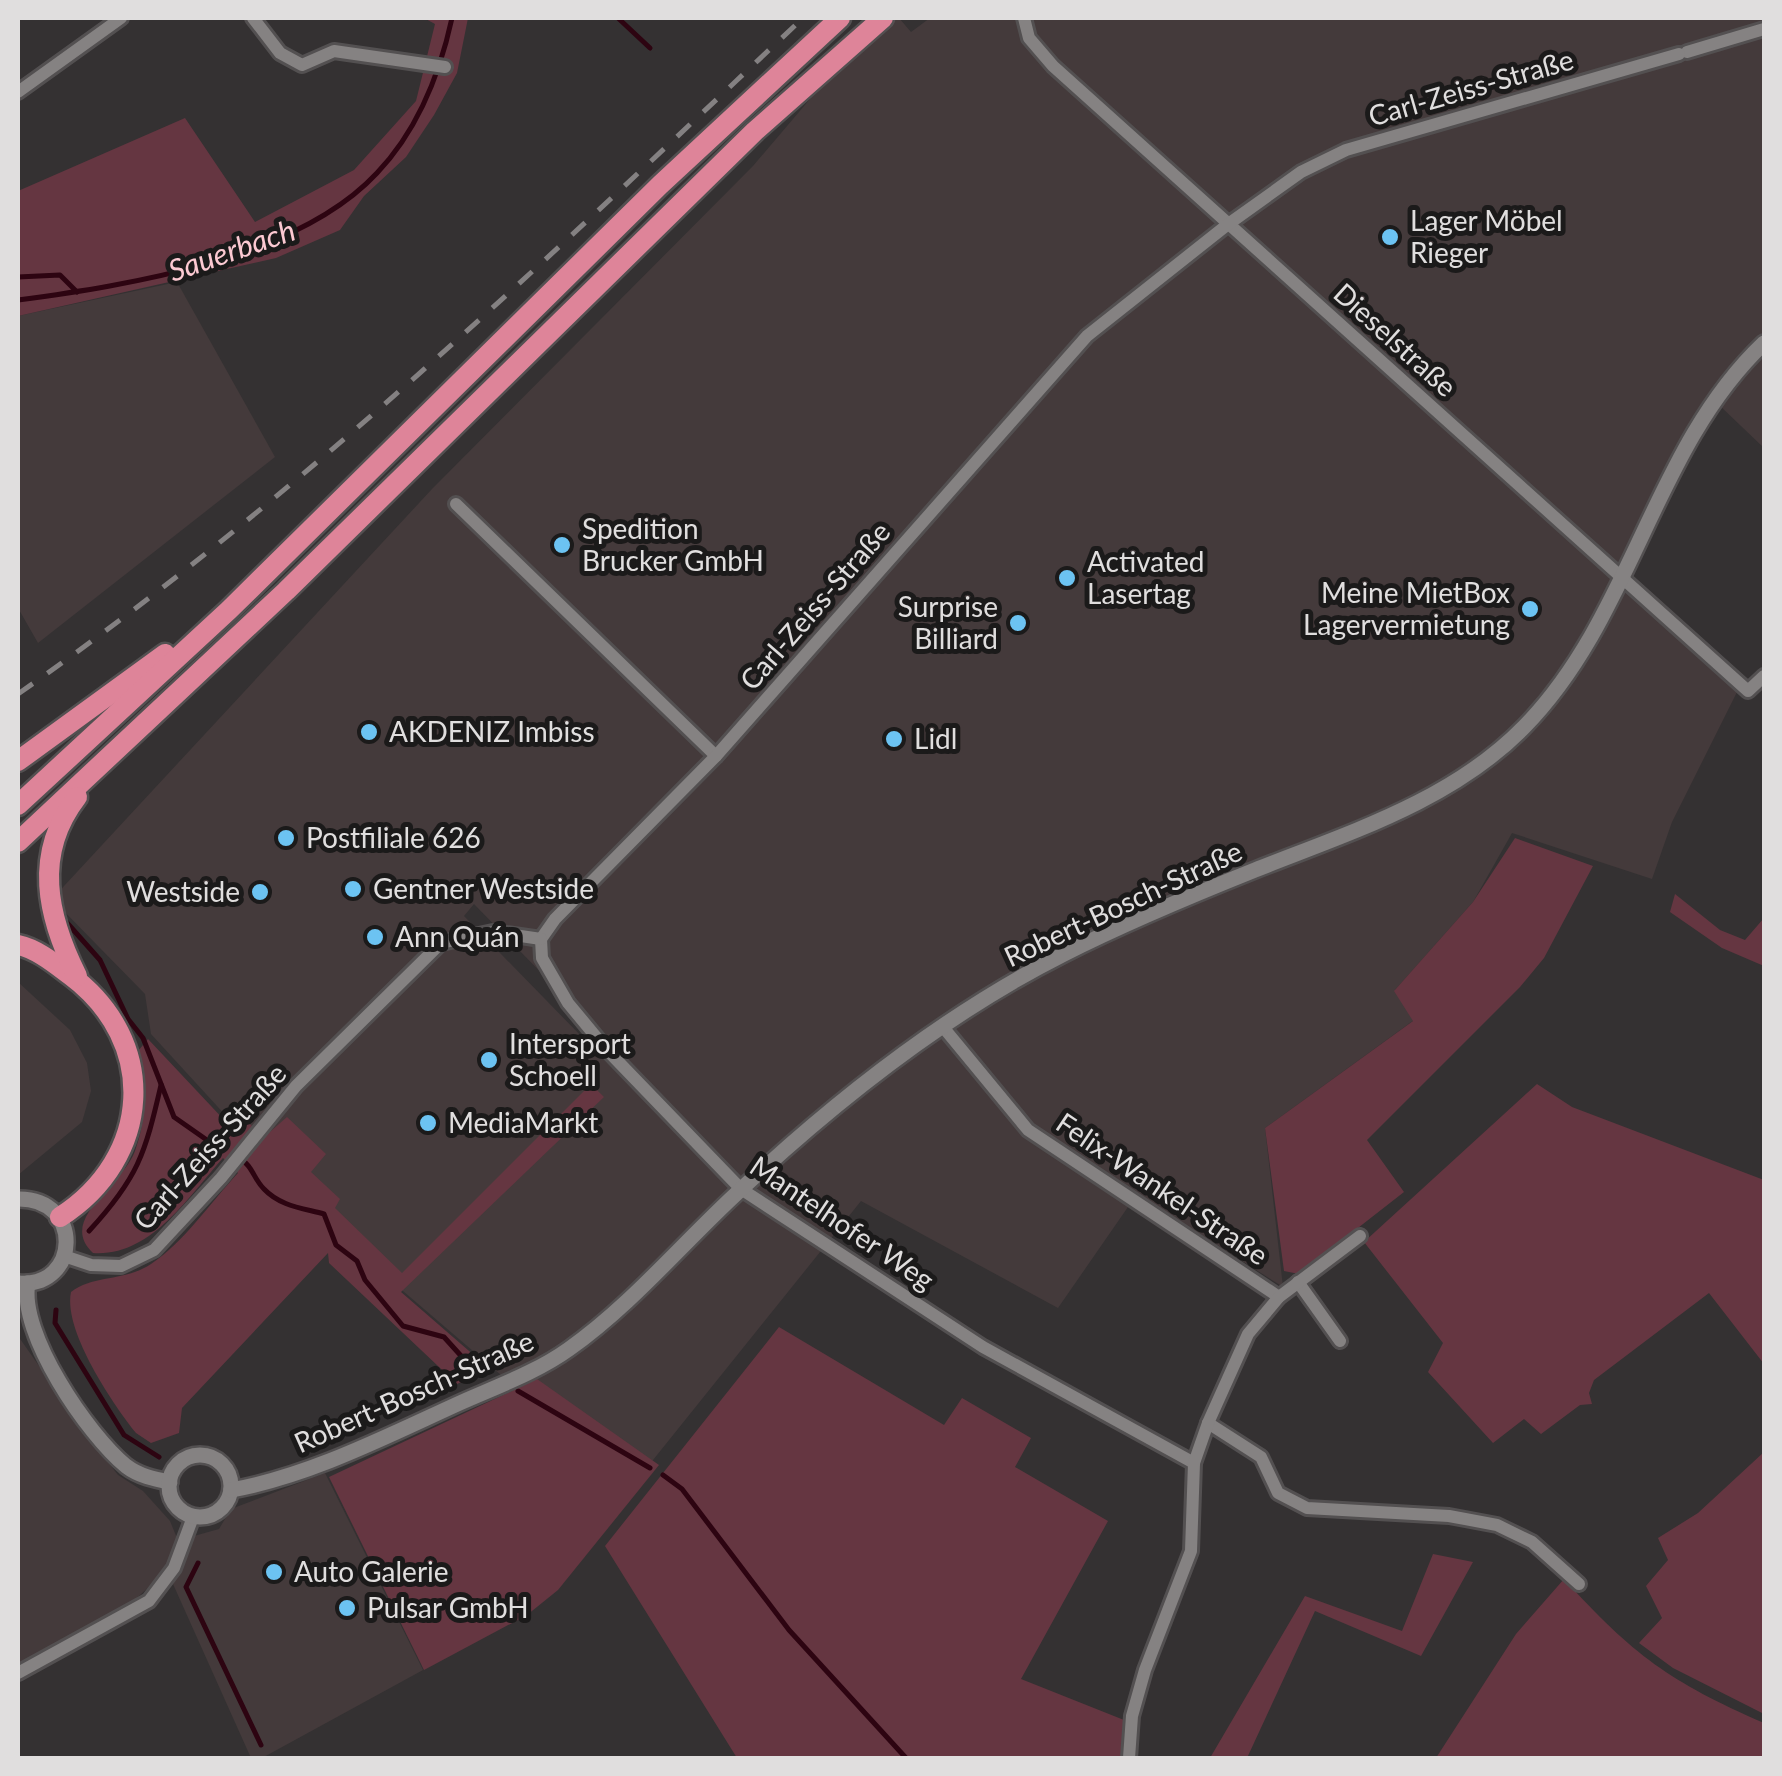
<svg xmlns="http://www.w3.org/2000/svg" width="1782" height="1776" viewBox="0 0 1782 1776" font-family="Lato,sans-serif">
<style>
.built{fill:#443a3b;fill-rule:evenodd}
.green{fill:#653641}
.lines{fill:none;stroke-linecap:round;stroke-linejoin:round}
.stream{stroke:#2d0411;stroke-width:5}
.minor-casing{stroke:#535051;stroke-width:18}
.tertiary-casing{stroke:#535051;stroke-width:20}
.trunk-casing{stroke:#535051;stroke-width:25}
.minor{stroke:#858282;stroke-width:12}
.tertiary{stroke:#858282;stroke-width:15}
.trunk{stroke:#de8499;stroke-width:20}
.rail{stroke:#848182;stroke-width:5;stroke-dasharray:18 18;stroke-linecap:butt}
.poi-dot{fill:#6cc3f2;stroke:#1b1a1a;stroke-width:4}
.labels{text-anchor:middle;stroke-width:10;stroke-linejoin:round;paint-order:stroke}
.street-label{font-size:28px;fill:#e0dede;stroke:#1b1a1a}
.poi-label{font-size:28px;fill:#e0dede;stroke:#1b1a1a;text-anchor:start}
.water-label{font-size:30px;font-style:italic;fill:#fcc9d2;stroke:#1b1a1a}
</style>
<rect width="100%" height="100%" fill="#343132"/>
<g class="built">
<path d="M 893,18 L 899,18 L 911,32 L 930,18 L 1764,18 L 1764,448 L 1718,404 L 1701,423 L 1625,583 L 1738,690 L 1672,822 L 1652,879 L 1512,833 L 1473,902 L 1395,990 L 1414,1020 L 1265,1128 L 1283,1287 L 1137,1194 L 1058,1308 L 861,1201 L 649,1465 L 535,1383 L 501,1375 L 403,1291 L 228,1118 L 151,1034 L 145,994 L 52,899 L 432,489 L 753,166 L 827,79 ZM 474,904 L 635,1069 L 624,1080 L 464,916 Z"/>
<path d="M 177,282 L 275,457 L 38,643 L 18,608 L 18,316 Z"/>
<path d="M 18,982 L 70,1030 L 87,1063 L 91,1091 L 82,1122 L 18,1175 Z"/>
<path d="M 18,1336 L 96,1447 L 118,1475 L 143,1491 L 170,1521 L 179,1543 L 168,1569 L 126,1608 L 18,1664 Z"/>
<path d="M 325,1473 L 423,1670 L 262,1758 L 251,1758 L 173,1584 L 194,1536 L 219,1529 L 231,1509 Z"/>
</g>
<g class="green">
<path d="M 424,18 L 468,18 L 457,73 L 434,115 L 406,157 L 364,196 L 340,230 L 276,258 L 18,316 L 18,191 L 185,118 L 255,222 L 354,170 L 416,101 L 435,24 Z"/>
<path d="M 1515,838 L 1593,866 L 1544,958 L 1520,987 L 1367,1140 L 1404,1192 L 1299,1274 L 1284,1271 L 1265,1128 L 1413,1021 L 1394,991 L 1473,902 Z"/>
<path d="M 1675,894 L 1720,930 L 1745,940 L 1764,918 L 1764,966 L 1722,948 L 1670,912 Z"/>
<path d="M 148,1039 L 227,1123 L 240,1113 L 263,1138 L 287,1117 L 326,1154 L 311,1172 L 340,1199 L 335,1208 L 402,1273 L 591,1084 L 604,1097 L 401,1292 L 491,1370 L 457,1384 L 329,1263 L 328,1253 L 182,1408 L 179,1433 L 151,1443 L 136,1433 C 112,1403 63,1330 71,1292 C 95,1274 124,1282 151,1264 C 183,1243 211,1202 238,1173 L 223,1158 C 188,1197 151,1257 93,1253 C 57,1219 121,1188 135,1151 C 147,1117 147,1086 138,1051 Z"/>
<path d="M 1537,1084 L 1572,1107 L 1764,1180 L 1764,1364 L 1709,1293 L 1594,1380 L 1589,1393 L 1592,1404 L 1580,1405 L 1541,1434 L 1524,1419 L 1493,1443 L 1428,1372 L 1443,1343 L 1364,1242 Z"/>
<path d="M 779,1327 L 944,1425 L 962,1398 L 1031,1438 L 1015,1467 L 1108,1521 L 1021,1679 L 1124,1720 L 1124,1758 L 737,1758 L 605,1546 Z"/>
<path d="M 537,1379 L 659,1465 L 558,1590 L 527,1615 L 424,1670 L 329,1477 Z"/>
<path d="M 1764,1452 L 1764,1714 L 1673,1668 L 1639,1643 L 1662,1618 L 1646,1586 L 1668,1560 L 1658,1538 L 1698,1513 Z"/>
<path d="M 1433,1554 L 1473,1562 L 1421,1656 L 1315,1611 L 1247,1758 L 1210,1758 L 1305,1596 L 1402,1631 Z"/>
<path d="M 1564,1579 C 1633,1655 1670,1682 1764,1723 L 1764,1758 L 1436,1758 L 1516,1634 Z"/>
</g>
<g class="lines">
<g class="stream">
<path d="M 618,18 L 650,48"/>
<path d="M 18,277 L 60,275 L 77,292"/>
<path d="M 18,300 C 129,285 297,259 377,173 C 417,131 440,73 452,18"/>
<path d="M 61,916 L 100,960 L 128,1019 L 143,1038 L 174,1117 L 214,1145"/>
<path d="M 239,1158 C 253,1166 253,1178 264,1189 C 280,1206 302,1208 324,1214 L 336,1245 L 357,1261 L 365,1280 L 403,1326 L 444,1337 L 472,1368"/>
<path d="M 89,1231 C 138,1178 145,1154 161,1085"/>
<path d="M 56,1310 L 55,1323 L 124,1435 L 159,1457"/>
<path d="M 518,1391 L 650,1468"/>
<path d="M 663,1475 L 682,1489 L 789,1630 L 906,1758"/>
<path d="M 198,1563 L 186,1587 L 261,1745"/>
</g>
<defs>
<g id="minor">
<path d="M 253,18 L 280,53 L 302,65 L 334,51 L 445,67"/>
<path d="M 1024,18 L 1029,38 L 1053,66 L 1748,691 L 1764,676"/>
<path d="M 1687,52 L 1764,29"/>
<path d="M 18,92 L 121,18"/>
<path d="M 456,504 L 716,756"/>
<path d="M 541,939 L 555,919 L 716,756 L 1087,336 L 1227,225 L 1301,172 L 1346,150 L 1679,54"/>
<path d="M 541,939 L 542,958 L 568,1003 L 607,1050 L 741,1189 L 983,1347 L 1194,1463"/>
<path d="M 943,1027 L 1028,1130 L 1279,1297"/>
<path d="M 64,1256 L 91,1265 L 121,1266 L 154,1250 L 221,1178 L 296,1086 L 441,943 L 493,932 L 541,939"/>
<path d="M 1298,1282 L 1340,1341"/>
<path d="M 1208,1423 L 1261,1457 L 1278,1493 L 1307,1508 L 1449,1516 L 1497,1525 L 1532,1542 L 1579,1584"/>
<path d="M 18,1673 L 149,1601 L 174,1568 L 193,1517"/>
<path d="M 1129,1758 L 1132,1716 L 1145,1670 L 1191,1551 L 1194,1463 L 1208,1423 L 1248,1334 L 1279,1297 L 1360,1236"/>
</g>
<g id="tertiary">
<path d="M 18,1199 C 84,1198 80,1288 19,1283"/>
<path d="M 28,1283 C 18,1333 88,1435 126,1466 C 139,1476 154,1479 170,1482"/>
<circle cx="200" cy="1486" r="31"/>
<path d="M 231,1490 C 310,1476 389,1435 462,1402 C 498,1386 537,1372 569,1349 C 630,1306 681,1245 736,1194 C 833,1103 945,1014 1064,954 C 1125,923 1190,896 1255,870 C 1348,833 1452,801 1524,727 C 1633,616 1653,448 1764,343"/>
</g>
<g id="trunk">
<path d="M 18,761 L 165,654"/>
<path d="M 18,805 L 229,610 L 660,185 L 840,18"/>
<path d="M 18,842 L 286,591 L 755,131 L 883,18"/>
<path d="M 18,945 C 37,949 54,963 70,975 C 160,1042 152,1158 60,1217"/>
<path d="M 77,976 C 47,916 33,854 77,797"/>
</g>
</defs>
<use href="#minor" class="minor-casing"/>
<use href="#tertiary" class="tertiary-casing"/>
<use href="#trunk" class="trunk-casing"/>
<use href="#minor" class="minor"/>
<use href="#tertiary" class="tertiary"/>
<use href="#trunk" class="trunk"/>
<path class="rail" d="M 18,694 C 302,496 551,255 803,18"/>
</g>
<g class="poi-dot">
<circle cx="1390" cy="237" r="10"/>
<circle cx="562" cy="545" r="10"/>
<circle cx="1067" cy="578" r="10"/>
<circle cx="1530" cy="609" r="10"/>
<circle cx="1018" cy="623" r="10"/>
<circle cx="369" cy="732" r="10"/>
<circle cx="894" cy="739" r="10"/>
<circle cx="286" cy="838" r="10"/>
<circle cx="353" cy="889" r="10"/>
<circle cx="260" cy="892" r="10"/>
<circle cx="375" cy="937" r="10"/>
<circle cx="489" cy="1060" r="10"/>
<circle cx="428" cy="1123" r="10"/>
<circle cx="274" cy="1572" r="10"/>
<circle cx="347" cy="1608" r="10"/>
</g>
<g class="labels">
<g class="street-label">
<text transform="translate(1471 88) rotate(-16)" y="10">Carl-Zeiss-Straße</text>
<text transform="translate(1395 340) rotate(42)" y="10">Dieselstraße</text>
<text transform="translate(815 606) rotate(-49)" y="10">Carl-Zeiss-Straße</text>
<text transform="translate(1123 904) rotate(-25)" y="10">Robert-Bosch-Straße</text>
<text transform="translate(210 1147) rotate(-48)" y="10">Carl-Zeiss-Straße</text>
<text transform="translate(1162 1189) rotate(34)" y="10">Felix-Wankel-Straße</text>
<text transform="translate(842 1223) rotate(34)" y="10">Mantelhofer Weg</text>
<text transform="translate(414 1392) rotate(-24)" y="10">Robert-Bosch-Straße</text>
</g>
<g class="poi-label">
<text x="1410" y="231">Lager Möbel<tspan x="1410" dy="32">Rieger</tspan></text>
<text x="582" y="539">Spedition<tspan x="582" dy="32">Brucker GmbH</tspan></text>
<text x="1087" y="572">Activated<tspan x="1087" dy="32">Lasertag</tspan></text>
<text x="1510" y="603" text-anchor="end">Meine MietBox<tspan x="1510" dy="32">Lagervermietung</tspan></text>
<text x="998" y="617" text-anchor="end">Surprise<tspan x="998" dy="32">Billiard</tspan></text>
<text x="389" y="742">AKDENIZ Imbiss</text>
<text x="914" y="749">Lidl</text>
<text x="306" y="848">Postfiliale 626</text>
<text x="373" y="899">Gentner Westside</text>
<text x="240" y="902" text-anchor="end">Westside</text>
<text x="395" y="947">Ann Quán</text>
<text x="509" y="1054">Intersport<tspan x="509" dy="32">Schoell</tspan></text>
<text x="448" y="1133">MediaMarkt</text>
<text x="294" y="1582">Auto Galerie</text>
<text x="367" y="1618">Pulsar GmbH</text>
</g>
<g class="water-label">
<text transform="translate(232 251) rotate(-19)" y="10">Sauerbach</text>
</g>
</g>
<rect width="1782" height="1776" fill="none" stroke="#e0dede" stroke-width="40"/>
</svg>
